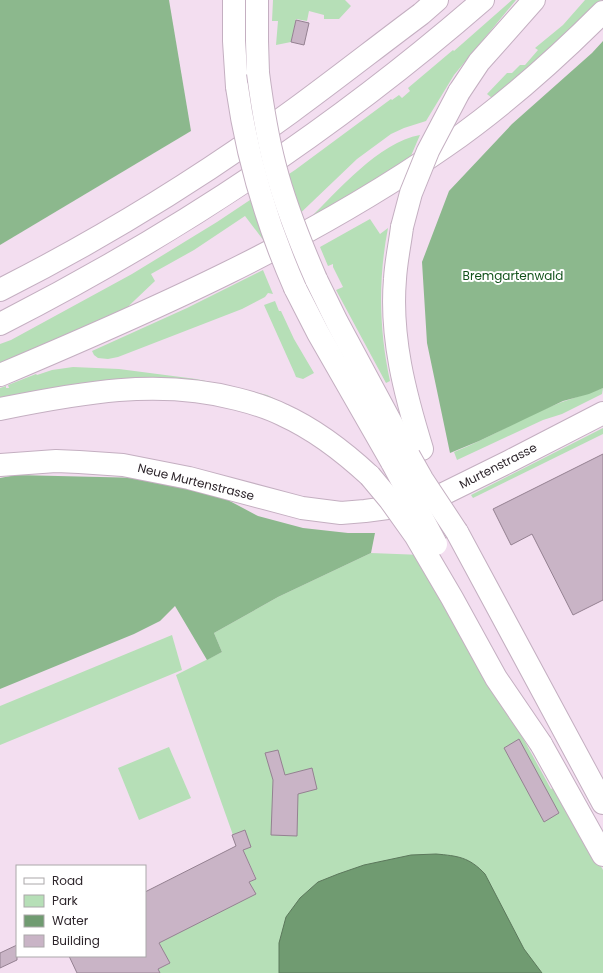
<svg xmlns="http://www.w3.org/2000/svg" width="603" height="973" viewBox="0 0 603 973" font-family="Poppins,sans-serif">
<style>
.green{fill:#b6dfb7}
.forest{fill:#8cb88d}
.water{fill:#709b71;stroke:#5c785c}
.building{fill:#c9b4c6;stroke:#948191}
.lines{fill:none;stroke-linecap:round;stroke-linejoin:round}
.primary-casing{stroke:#c4afc1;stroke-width:24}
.motorway-casing{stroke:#c4afc1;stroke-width:24}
.primary{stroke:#fff;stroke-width:22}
.motorway{stroke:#fff;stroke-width:22}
.motorway-bridge-casing{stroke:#c4afc1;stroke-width:24;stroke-linecap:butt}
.motorway-bridge{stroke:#fff;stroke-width:22}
.labels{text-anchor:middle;stroke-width:4;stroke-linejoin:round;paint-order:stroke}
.park-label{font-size:12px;fill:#12521b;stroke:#fff}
.street-label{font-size:12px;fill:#2d252b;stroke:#fff}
</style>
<rect width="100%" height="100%" fill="#f3def0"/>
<g class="green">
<path d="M 273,0 L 345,0 L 351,6 L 339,19 L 324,19 L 324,15 L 309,11 L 307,21 L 296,19 L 291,42 L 276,45 L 278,21 L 272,21 Z"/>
<path d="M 512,0 L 516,0 L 454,75 L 426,121 L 404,128 L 391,134 L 357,159 L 267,245 L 245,216 L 194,250 L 151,274 L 155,281 L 116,318 L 0,367 L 0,344 L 11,340 L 132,274 L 217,222 L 295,170 L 391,99 L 392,100 L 399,95 L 402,98 L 410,91 L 408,88 L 453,50 L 454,51 Z"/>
<path d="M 585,0 L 601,0 L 527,70 L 492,98 L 487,94 L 507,73 L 512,73 L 520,65 L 525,65 L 538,50 L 535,48 L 563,25 Z"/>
<path d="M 420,135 L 407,165 L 309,219 C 338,191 379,142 420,135 Z"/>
<path d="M 370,219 L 380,234 L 388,228 C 378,279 379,330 390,381 L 386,383 L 336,290 L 343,287 L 333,267 L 333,264 L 328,266 L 320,247 Z"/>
<path d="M 263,270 L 273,294 L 268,293 L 265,297 L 242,309 L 118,357 L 108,359 L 98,358 L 94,355 L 92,351 L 187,308 Z"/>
<path d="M 275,301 L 279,311 L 281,311 L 294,339 L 314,373 L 303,379 L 296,377 L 294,372 L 264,305 Z"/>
<path d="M 73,367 L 119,369 L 196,379 L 231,386 L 267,395 L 288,405 L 301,414 L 267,400 L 0,399 L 0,388 L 6,386 L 6,388 L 9,388 L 8,385 L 36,374 L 37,375 L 52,370 Z"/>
<path d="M 603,388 L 602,394 L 562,414 L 543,420 L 457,460 L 454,452 C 491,437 525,416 562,402 C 576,397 590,393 603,388 Z"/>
<path d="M 603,428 L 603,434 L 473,498 L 471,495 Z"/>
<path d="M 371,553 L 422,555 L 551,789 L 557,786 L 603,870 L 603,973 L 160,973 L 158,969 L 170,963 L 159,943 L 256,878 L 243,850 L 250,847 L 245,830 L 233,835 L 176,675 L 222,652 L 214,633 L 278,597 Z"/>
<path d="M 172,635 L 182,670 L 0,745 L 0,706 Z"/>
<path d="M 169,747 L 191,798 L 139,820 L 118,768 Z"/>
</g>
<g class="forest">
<path d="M 0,0 L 169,0 L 191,131 L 0,245 Z"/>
<path d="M 603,41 L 603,388 L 589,394 L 563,401 L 525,419 L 479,441 L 450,453 L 427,343 L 422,262 L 449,191 L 512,124 L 592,53 Z"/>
<path d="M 16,475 L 142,478 L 224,498 L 258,516 L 303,528 L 348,533 L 375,533 L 371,553 L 278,597 L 214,633 L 222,652 L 207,660 L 175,606 L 160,621 L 134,634 L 0,689 L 0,478 Z"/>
</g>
<path class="water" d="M 436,854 C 458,856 469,857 485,874 L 524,949 L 542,973 L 279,973 L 279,943 L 286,917 L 300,898 L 318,882 L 338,874 L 364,865 L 411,855 Z"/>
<g class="building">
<path d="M 296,20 L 309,23 L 304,45 L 291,42 Z"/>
<path d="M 603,454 L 603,600 L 573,615 L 532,534 L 511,545 L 493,509 Z"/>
<path d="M 519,739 L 559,813 L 544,822 L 504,748 Z"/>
<path d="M 278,750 L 285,775 L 312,768 L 317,789 L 298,794 L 297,836 L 271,835 L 273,780 L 265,753 Z"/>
<path d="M 245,830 L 251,847 L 243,850 L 256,879 L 249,882 L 256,894 L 159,943 L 170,963 L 158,969 L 160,973 L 77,973 L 69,956 L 145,956 L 145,892 L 236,846 L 232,835 Z"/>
<path d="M 17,945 L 17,960 L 0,968 L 0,953 Z"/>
</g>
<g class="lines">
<defs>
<path id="primary" d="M 0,465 L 56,461 L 79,462 L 123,465 L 189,478 L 302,508 L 341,513 L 365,511 L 410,505 L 431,500 L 510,461 L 603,413"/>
<g id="motorway">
<path d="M 234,0 L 234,41 L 237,87"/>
<path d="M 257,0 L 257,41 L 258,73"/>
<path d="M 459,92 L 479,62 L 534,0"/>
<path d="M 402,227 C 400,244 396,261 395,279 C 390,337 405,394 422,449"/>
<path d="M 316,279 L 337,322 L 409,456"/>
<path d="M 295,288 L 318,333 L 393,464"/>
<path d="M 0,290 C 101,239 199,179 291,112 C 335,80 378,46 421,14 L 437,0"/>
<path d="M 0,324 C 173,236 336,128 483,0"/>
<path d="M 0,375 C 154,310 308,242 446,146 C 502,107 554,61 603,12"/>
<path d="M 0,409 C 79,393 158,378 237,399 C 253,403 269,408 283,415 C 316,430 343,451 370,476"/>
<path d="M 457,532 L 603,803"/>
<path d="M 541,744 L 603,855"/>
</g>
</defs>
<use href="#primary" class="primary-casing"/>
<use href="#motorway" class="motorway-casing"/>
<use href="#primary" class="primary"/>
<use href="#motorway" class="motorway"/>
<defs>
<g id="motorway-bridge">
<path d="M 258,73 C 262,104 267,136 275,166 C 285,205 300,242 316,279"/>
<path d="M 237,87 C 247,158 266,222 295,288"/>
<path d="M 402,227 L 411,193 L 428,151 L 459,92"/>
<path d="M 409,456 L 422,479 L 457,532"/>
<path d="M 393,464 L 436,544"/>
<path d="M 370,476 L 390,500 L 415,535 L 452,598 L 496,678 L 541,744"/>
</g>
</defs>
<use href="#motorway-bridge" class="motorway-bridge-casing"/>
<use href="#motorway-bridge" class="motorway-bridge"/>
</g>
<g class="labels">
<g class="park-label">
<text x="513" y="280">Bremgartenwald</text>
</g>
<g class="street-label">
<text transform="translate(498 466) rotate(-27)" y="4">Murtenstrasse</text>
<text transform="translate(196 482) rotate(14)" y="4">Neue Murtenstrasse</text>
</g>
</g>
<rect x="16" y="865" width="130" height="92" fill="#ffffff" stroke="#aba8aa"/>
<rect x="24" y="878" width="20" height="6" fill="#ffffff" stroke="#aba8aa"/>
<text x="52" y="885" font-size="12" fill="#2d252b">Road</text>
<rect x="24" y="895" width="20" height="12" fill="#b6dfb7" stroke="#aba8aa"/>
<text x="52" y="905" font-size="12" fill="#2d252b">Park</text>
<rect x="24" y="915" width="20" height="12" fill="#709b71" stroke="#aba8aa"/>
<text x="52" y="925" font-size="12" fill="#2d252b">Water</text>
<rect x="24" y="935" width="20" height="12" fill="#c9b4c6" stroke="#aba8aa"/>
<text x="52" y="945" font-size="12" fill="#2d252b">Building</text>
</svg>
